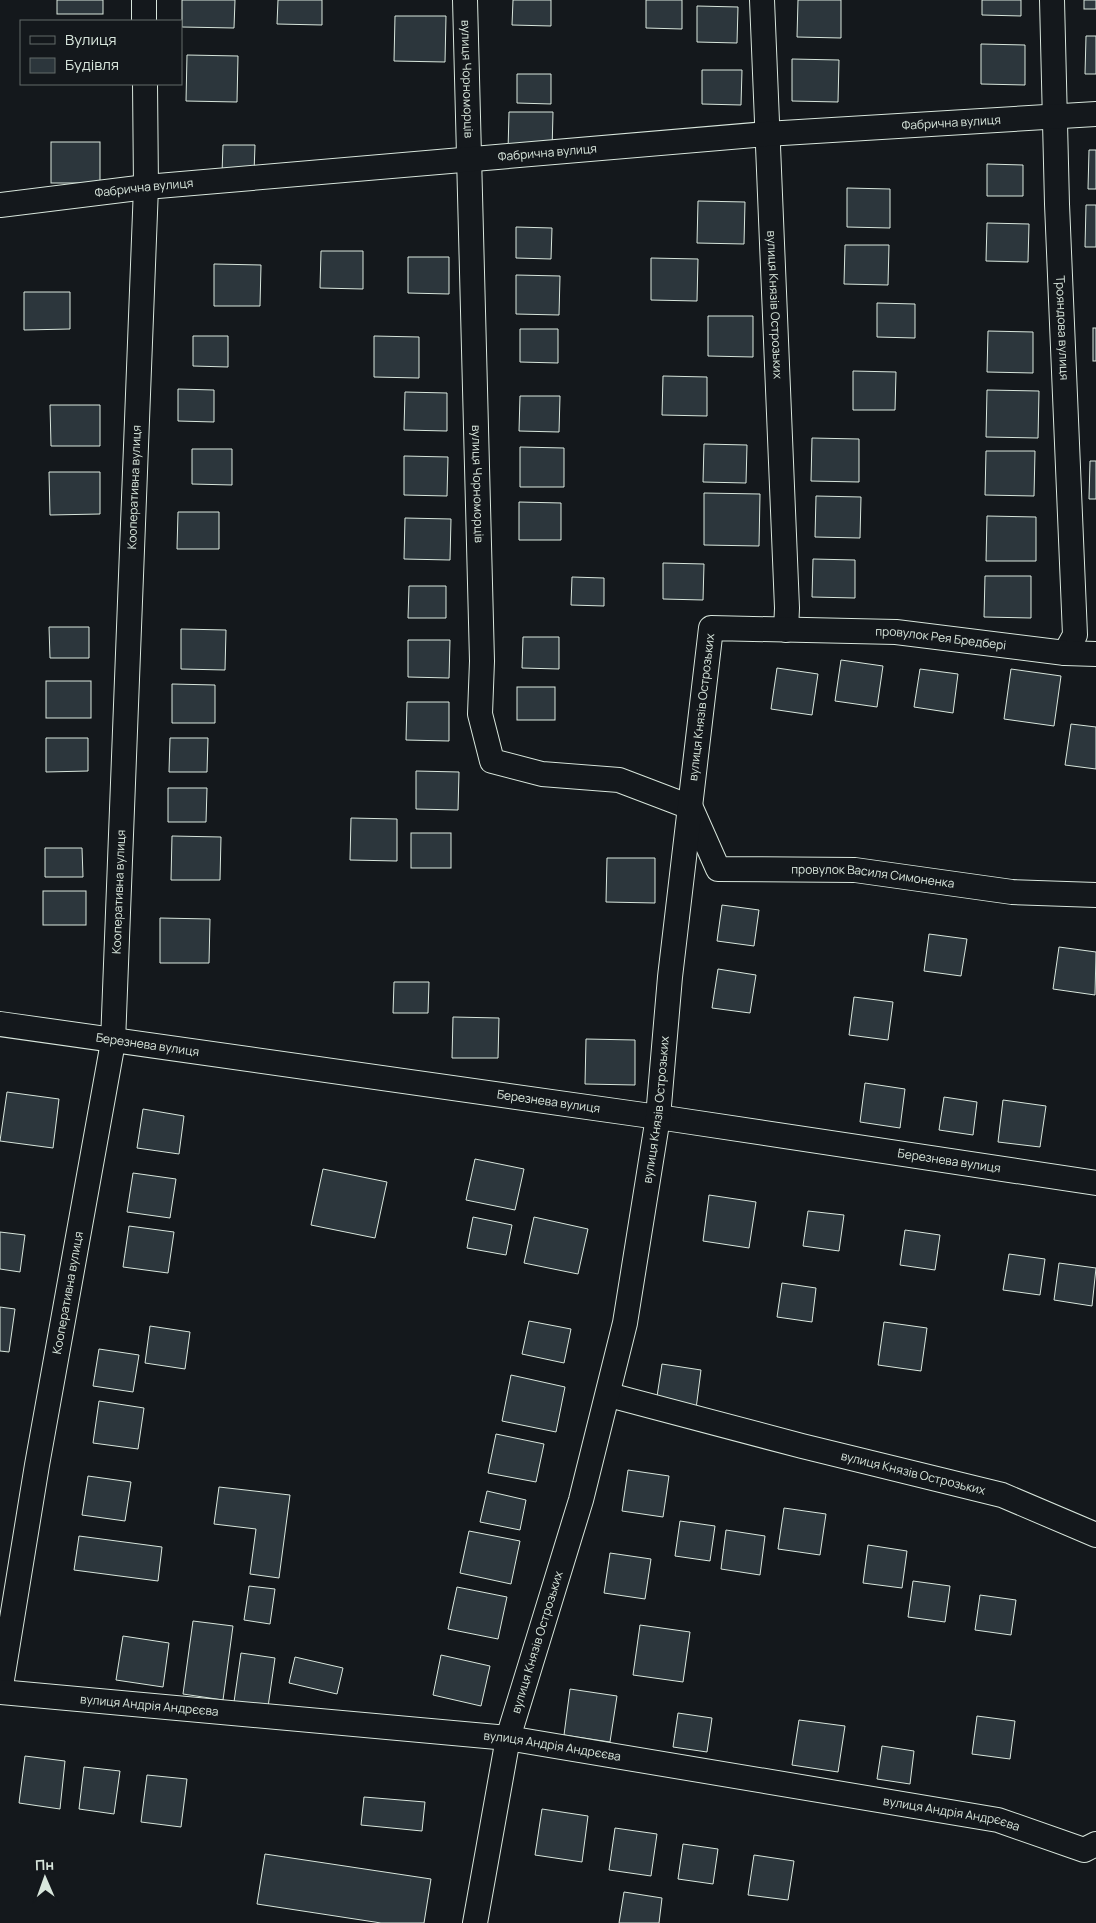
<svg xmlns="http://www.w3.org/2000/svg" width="1096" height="1923" viewBox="0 0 1096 1923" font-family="Manrope,sans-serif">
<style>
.building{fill:#2c363c;stroke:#d8e6dc}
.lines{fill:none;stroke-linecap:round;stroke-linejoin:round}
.street-casing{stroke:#d8e6dc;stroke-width:26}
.street{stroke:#14181c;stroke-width:24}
.labels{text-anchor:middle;stroke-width:4;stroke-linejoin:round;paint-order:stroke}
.street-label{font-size:12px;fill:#d8e6dc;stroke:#14181c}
</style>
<rect width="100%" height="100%" fill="#14181c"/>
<g class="building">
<rect x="57" y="0" width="46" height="14"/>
<path d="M 182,0 L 235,0 L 234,28 L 182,27 Z"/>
<path d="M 278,0 L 322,0 L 322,25 L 277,24 Z"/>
<path d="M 513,0 L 551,0 L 551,26 L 512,25 Z"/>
<path d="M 646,0 L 682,0 L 682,29 L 646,28 Z"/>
<path d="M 798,0 L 841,0 L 841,38 L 797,37 Z"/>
<path d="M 982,0 L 1021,0 L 1021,16 L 982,15 Z"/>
<rect x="1084" y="0" width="12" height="9"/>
<path d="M 697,6 L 738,7 L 737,43 L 697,42 Z"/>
<path d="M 395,16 L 446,16 L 445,62 L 394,61 Z"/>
<path d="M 1086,36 L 1096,36 L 1096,74 L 1085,74 Z"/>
<path d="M 981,44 L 1025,45 L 1025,85 L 981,84 Z"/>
<path d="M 187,55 L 238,56 L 237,102 L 186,101 Z"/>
<path d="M 792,59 L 839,60 L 838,102 L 792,101 Z"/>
<path d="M 702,70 L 742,70 L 741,105 L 702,104 Z"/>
<path d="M 517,74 L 551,74 L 551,104 L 517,103 Z"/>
<path d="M 509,112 L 553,112 L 552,152 L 508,151 Z"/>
<rect x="51" y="142" width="49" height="41"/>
<path d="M 223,145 L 255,145 L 254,173 L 222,173 Z"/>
<path d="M 1089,150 L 1096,150 L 1096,189 L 1088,189 Z"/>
<path d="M 987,164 L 1023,165 L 1023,196 L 987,196 Z"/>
<path d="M 847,188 L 890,189 L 890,228 L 847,227 Z"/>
<path d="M 698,201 L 745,202 L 744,244 L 697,243 Z"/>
<path d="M 1086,205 L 1096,205 L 1096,247 L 1085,247 Z"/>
<path d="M 987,223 L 1029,224 L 1028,262 L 986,261 Z"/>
<path d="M 516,227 L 552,228 L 551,259 L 516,258 Z"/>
<path d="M 845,245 L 889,245 L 888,285 L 844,284 Z"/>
<path d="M 321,251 L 363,251 L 363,289 L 320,288 Z"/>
<path d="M 408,257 L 449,257 L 449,294 L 408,293 Z"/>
<path d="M 651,258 L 698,259 L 697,301 L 651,300 Z"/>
<path d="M 214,264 L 261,265 L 260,306 L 214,306 Z"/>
<path d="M 516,275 L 560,276 L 559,315 L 516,314 Z"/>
<path d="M 24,292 L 70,292 L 70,329 L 24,330 Z"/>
<path d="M 877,303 L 915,304 L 915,338 L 877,337 Z"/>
<path d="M 708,316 L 753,316 L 753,357 L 708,356 Z"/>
<rect x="1093" y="328" width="3" height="33"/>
<path d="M 520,329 L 558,329 L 558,363 L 520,362 Z"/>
<path d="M 988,331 L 1033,332 L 1033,373 L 987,372 Z"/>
<path d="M 193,336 L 228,336 L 228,367 L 193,366 Z"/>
<path d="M 374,336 L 419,337 L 419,378 L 374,377 Z"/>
<path d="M 853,371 L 896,372 L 895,410 L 853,410 Z"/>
<path d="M 663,376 L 707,377 L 707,416 L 662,415 Z"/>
<path d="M 178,389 L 214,390 L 214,422 L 178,421 Z"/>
<path d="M 987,390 L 1039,391 L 1038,438 L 986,437 Z"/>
<path d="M 405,392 L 447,393 L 447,431 L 404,430 Z"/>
<path d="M 520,396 L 560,396 L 559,432 L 519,431 Z"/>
<path d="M 50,405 L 100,405 L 100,446 L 51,446 Z"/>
<path d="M 812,438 L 859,439 L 859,482 L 811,481 Z"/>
<path d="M 704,444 L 747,445 L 746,483 L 703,482 Z"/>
<path d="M 520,447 L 564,448 L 564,487 L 520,487 Z"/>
<path d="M 192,449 L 232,449 L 232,485 L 192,484 Z"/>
<path d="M 986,451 L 1035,451 L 1034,496 L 985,495 Z"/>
<path d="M 404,456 L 448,457 L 447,496 L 404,495 Z"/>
<path d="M 1090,461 L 1096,461 L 1096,499 L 1089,499 Z"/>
<path d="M 49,472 L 100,472 L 100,514 L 50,515 Z"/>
<path d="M 704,493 L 760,494 L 759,546 L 704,545 Z"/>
<path d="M 816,496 L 861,497 L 860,538 L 815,537 Z"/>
<path d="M 519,502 L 561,503 L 561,540 L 519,540 Z"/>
<path d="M 178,512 L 219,512 L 219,549 L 177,549 Z"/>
<path d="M 987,516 L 1036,517 L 1036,561 L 986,561 Z"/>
<path d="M 405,518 L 451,519 L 450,560 L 404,559 Z"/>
<path d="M 813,559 L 855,560 L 855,598 L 812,597 Z"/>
<path d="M 663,563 L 704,564 L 703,600 L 663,599 Z"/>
<path d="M 985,576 L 1031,576 L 1031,618 L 984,617 Z"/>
<path d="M 572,577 L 604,578 L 604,606 L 571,605 Z"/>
<path d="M 409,586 L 446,586 L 446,618 L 408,618 Z"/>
<path d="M 49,627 L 89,627 L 89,658 L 50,658 Z"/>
<path d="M 181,629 L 226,630 L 225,670 L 181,669 Z"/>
<path d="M 523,637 L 559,637 L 559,669 L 522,668 Z"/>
<path d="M 408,640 L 450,640 L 449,678 L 408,677 Z"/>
<path d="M 841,660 L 883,666 L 877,707 L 835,701 Z"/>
<path d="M 777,668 L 818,674 L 812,715 L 771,709 Z"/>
<path d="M 920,669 L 958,674 L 953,713 L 914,707 Z"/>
<path d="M 1011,669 L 1061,676 L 1054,726 L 1004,719 Z"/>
<rect x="46" y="681" width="45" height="37"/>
<path d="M 172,684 L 215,685 L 215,723 L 172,723 Z"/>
<rect x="517" y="687" width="38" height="33"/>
<path d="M 407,702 L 449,702 L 449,741 L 406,740 Z"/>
<path d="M 1071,724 L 1096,727 L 1096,769 L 1065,765 Z"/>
<path d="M 46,738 L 88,738 L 88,771 L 46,772 Z"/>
<path d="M 170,738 L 208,738 L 207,772 L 169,772 Z"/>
<path d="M 416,771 L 459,772 L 458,810 L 416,809 Z"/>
<path d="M 168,788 L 207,788 L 206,822 L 168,822 Z"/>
<path d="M 351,818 L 397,819 L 397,861 L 350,860 Z"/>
<rect x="411" y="833" width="40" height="35"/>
<path d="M 172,836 L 221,837 L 220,880 L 171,880 Z"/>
<path d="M 45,848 L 82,848 L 83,877 L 45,877 Z"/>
<path d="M 607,858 L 655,858 L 655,903 L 606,902 Z"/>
<rect x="43" y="891" width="43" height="34"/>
<path d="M 722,905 L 759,910 L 754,946 L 717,941 Z"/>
<path d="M 160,918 L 210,919 L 209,963 L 160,963 Z"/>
<path d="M 929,934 L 967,939 L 961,976 L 924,971 Z"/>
<path d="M 1059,947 L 1096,952 L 1095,995 L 1053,989 Z"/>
<path d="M 718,969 L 756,975 L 750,1013 L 712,1008 Z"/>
<path d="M 394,982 L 429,982 L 428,1013 L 393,1013 Z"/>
<path d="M 854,997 L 893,1002 L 888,1040 L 849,1035 Z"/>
<path d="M 453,1017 L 499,1018 L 498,1058 L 452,1058 Z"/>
<path d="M 586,1039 L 635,1040 L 635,1085 L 585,1084 Z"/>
<path d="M 865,1083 L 905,1089 L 900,1128 L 860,1122 Z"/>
<path d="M 7,1092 L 59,1099 L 53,1148 L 0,1141 Z"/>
<path d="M 944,1097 L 977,1102 L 973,1135 L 939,1130 Z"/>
<path d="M 1003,1100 L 1046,1106 L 1040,1147 L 998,1142 Z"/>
<path d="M 143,1109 L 184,1116 L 179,1154 L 137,1148 Z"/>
<path d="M 475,1159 L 524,1169 L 515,1210 L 466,1200 Z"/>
<path d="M 323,1169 L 387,1182 L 375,1238 L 311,1225 Z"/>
<path d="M 133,1173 L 176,1179 L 170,1218 L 127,1212 Z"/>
<path d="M 709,1195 L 756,1202 L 749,1248 L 703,1241 Z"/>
<path d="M 808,1211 L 844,1215 L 839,1251 L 803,1246 Z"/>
<path d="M 473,1217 L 512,1225 L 506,1255 L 467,1248 Z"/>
<path d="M 534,1217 L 588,1229 L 578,1274 L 524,1263 Z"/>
<path d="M 129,1226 L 174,1232 L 168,1273 L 123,1267 Z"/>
<path d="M 905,1230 L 940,1235 L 935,1270 L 900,1265 Z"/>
<path d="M 0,1232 L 25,1235 L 20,1272 L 0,1269 Z"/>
<path d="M 1009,1254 L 1045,1259 L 1040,1295 L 1003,1290 Z"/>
<path d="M 1059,1263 L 1096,1268 L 1092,1306 L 1054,1300 Z"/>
<path d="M 782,1283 L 816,1288 L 812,1322 L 777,1317 Z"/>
<path d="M 0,1307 L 15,1309 L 9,1352 L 0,1351 Z"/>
<path d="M 529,1321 L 571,1329 L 564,1363 L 522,1354 Z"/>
<path d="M 884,1322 L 927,1328 L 921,1371 L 878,1365 Z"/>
<path d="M 150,1326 L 190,1332 L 185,1369 L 145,1363 Z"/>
<path d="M 99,1349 L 139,1355 L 133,1392 L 93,1386 Z"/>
<path d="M 662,1364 L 701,1370 L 696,1409 L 656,1403 Z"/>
<path d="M 511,1375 L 565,1387 L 556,1432 L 502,1421 Z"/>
<path d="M 99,1401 L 144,1408 L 138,1449 L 93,1443 Z"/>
<path d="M 496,1434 L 544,1444 L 536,1482 L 488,1473 Z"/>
<path d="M 628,1470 L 669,1476 L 663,1517 L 622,1511 Z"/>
<path d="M 88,1476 L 131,1482 L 125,1521 L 82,1515 Z"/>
<path d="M 219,1487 L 290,1495 L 279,1578 L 250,1574 L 256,1529 L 214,1524 Z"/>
<path d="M 487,1491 L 526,1500 L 520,1530 L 480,1522 Z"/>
<path d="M 784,1508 L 826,1514 L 820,1555 L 778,1549 Z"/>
<path d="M 680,1521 L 715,1526 L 710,1561 L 675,1556 Z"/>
<path d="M 726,1530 L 765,1536 L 760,1575 L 721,1569 Z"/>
<path d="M 469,1531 L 520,1541 L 511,1584 L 460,1573 Z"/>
<path d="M 79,1536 L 162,1547 L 158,1581 L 74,1570 Z"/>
<path d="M 868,1545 L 907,1551 L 902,1588 L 863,1583 Z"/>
<path d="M 610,1553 L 651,1559 L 645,1599 L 604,1593 Z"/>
<path d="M 913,1581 L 950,1586 L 945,1622 L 908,1617 Z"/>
<path d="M 249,1586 L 275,1589 L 270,1624 L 244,1620 Z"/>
<path d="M 457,1587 L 507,1597 L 498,1639 L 448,1629 Z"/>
<path d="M 980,1595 L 1016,1600 L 1011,1635 L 975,1630 Z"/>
<path d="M 193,1621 L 233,1626 L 223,1700 L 183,1694 Z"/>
<path d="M 640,1625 L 690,1632 L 683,1682 L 633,1675 Z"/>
<path d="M 123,1636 L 169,1643 L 163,1687 L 116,1680 Z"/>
<path d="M 241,1653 L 275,1658 L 267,1714 L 233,1709 Z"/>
<path d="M 441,1655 L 490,1666 L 481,1706 L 433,1695 Z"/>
<path d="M 295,1657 L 343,1668 L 337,1694 L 289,1683 Z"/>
<path d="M 570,1689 L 617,1696 L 610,1742 L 564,1735 Z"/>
<path d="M 678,1713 L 712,1718 L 707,1752 L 673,1747 Z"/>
<path d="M 977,1716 L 1015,1721 L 1010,1759 L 972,1754 Z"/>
<path d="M 799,1720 L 845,1726 L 838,1772 L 792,1765 Z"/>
<path d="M 882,1746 L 914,1751 L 910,1784 L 877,1779 Z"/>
<path d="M 25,1756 L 65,1761 L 60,1809 L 19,1803 Z"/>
<path d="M 84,1767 L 120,1771 L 114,1814 L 79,1809 Z"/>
<path d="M 147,1775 L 187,1779 L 181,1827 L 141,1822 Z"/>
<path d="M 364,1797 L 425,1802 L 422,1831 L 361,1825 Z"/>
<path d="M 542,1809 L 588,1816 L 582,1862 L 535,1855 Z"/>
<path d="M 615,1828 L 657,1834 L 651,1876 L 609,1870 Z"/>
<path d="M 683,1844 L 718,1849 L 713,1884 L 678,1879 Z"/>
<path d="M 265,1854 L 431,1879 L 424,1923 L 381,1923 L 257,1904 Z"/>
<path d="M 754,1855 L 794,1861 L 788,1900 L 748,1895 Z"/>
<path d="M 624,1892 L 662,1898 L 659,1923 L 619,1923 Z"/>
</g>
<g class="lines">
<defs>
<g id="street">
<path d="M 144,0 L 144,21"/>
<path id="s1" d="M 465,0 L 482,661 L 480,714 L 492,761 L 542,774 L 619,780 L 690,807"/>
<path id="s2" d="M 762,0 C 769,203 780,405 787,608 L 786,630"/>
<path id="s3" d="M 1052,0 L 1057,204 L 1075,635 L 1065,653"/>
<path id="s4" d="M 0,205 L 146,187 L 766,134 L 1096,114"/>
<path id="s5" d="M 691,808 L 718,869 L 855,870 L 1012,892 L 1096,895"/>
<path id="s6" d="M 0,1024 L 658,1117 L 1096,1183"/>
<path id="s7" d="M 609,1395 L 802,1446 L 1002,1495 L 1096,1535"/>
<path id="s8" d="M 0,1692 L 37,1465 L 113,1042 L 146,187 L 145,84"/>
<path id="s9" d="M 0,1692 L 508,1738 L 998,1820 L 1084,1850 L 1096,1844"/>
<path id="s10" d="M 475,1923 L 508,1738 L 581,1500 L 625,1323 L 658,1117 L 670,977 L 711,628 L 896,632 L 1065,653 L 1096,654"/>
</g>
</defs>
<use href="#street" class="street-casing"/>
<use href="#street" class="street"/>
</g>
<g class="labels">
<g class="street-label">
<text dy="4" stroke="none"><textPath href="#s1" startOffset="79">вулиця Чорноморців</textPath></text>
<text dy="4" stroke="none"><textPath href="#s4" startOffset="955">Фабрична вулиця</textPath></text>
<text dy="4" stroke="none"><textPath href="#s4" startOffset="550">Фабрична вулиця</textPath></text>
<text dy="4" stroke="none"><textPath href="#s4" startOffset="145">Фабрична вулиця</textPath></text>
<text dy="4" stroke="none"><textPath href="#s2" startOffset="305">вулиця Князів Острозьких</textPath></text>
<text dy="4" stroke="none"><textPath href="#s3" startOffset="328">Трояндова вулиця</textPath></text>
<text dy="4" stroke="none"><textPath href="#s1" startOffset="484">вулиця Чорноморців</textPath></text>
<text dy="4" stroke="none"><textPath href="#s8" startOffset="1215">Кооперативна вулиця</textPath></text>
<text dy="4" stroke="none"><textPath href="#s10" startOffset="1550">провулок Рея Бредбері</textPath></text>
<text dy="4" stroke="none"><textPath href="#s10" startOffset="1240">вулиця Князів Острозьких</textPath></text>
<text dy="4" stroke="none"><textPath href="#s5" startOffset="222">провулок Василя Симоненка</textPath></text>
<text dy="4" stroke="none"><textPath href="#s8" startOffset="810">Кооперативна вулиця</textPath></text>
<text dy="4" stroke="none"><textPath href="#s6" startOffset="149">Березнева вулиця</textPath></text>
<text dy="4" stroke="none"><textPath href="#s6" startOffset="554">Березнева вулиця</textPath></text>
<text dy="4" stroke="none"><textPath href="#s10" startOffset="835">вулиця Князів Острозьких</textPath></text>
<text dy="4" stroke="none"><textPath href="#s6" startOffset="959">Березнева вулиця</textPath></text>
<text dy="4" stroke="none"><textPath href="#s8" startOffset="405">Кооперативна вулиця</textPath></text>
<text dy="4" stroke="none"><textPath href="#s7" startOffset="314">вулиця Князів Острозьких</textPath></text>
<text dy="4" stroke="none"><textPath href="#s10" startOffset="288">вулиця Князів Острозьких</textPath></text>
<text dy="4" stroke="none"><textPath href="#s9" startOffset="150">вулиця Андрія Андрєєва</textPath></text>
<text dy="4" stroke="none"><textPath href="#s9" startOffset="555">вулиця Андрія Андрєєва</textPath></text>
<text dy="4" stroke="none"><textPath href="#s9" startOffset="960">вулиця Андрія Андрєєва</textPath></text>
</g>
</g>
<rect x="20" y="20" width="162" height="65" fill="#14181c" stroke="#626a69"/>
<rect x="30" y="36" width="25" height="8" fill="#14181c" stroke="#626a69"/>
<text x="65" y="45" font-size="15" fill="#d8e6dc">Вулиця</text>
<rect x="30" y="58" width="25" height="15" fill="#2c363c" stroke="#626a69"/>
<text x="65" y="70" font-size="15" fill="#d8e6dc">Будівля</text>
<g transform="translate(45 1878) rotate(358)" stroke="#14181c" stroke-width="4" paint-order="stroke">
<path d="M0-4L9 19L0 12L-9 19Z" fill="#d8e6dc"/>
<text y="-8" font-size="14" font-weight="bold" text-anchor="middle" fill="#d8e6dc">Пн</text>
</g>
</svg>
